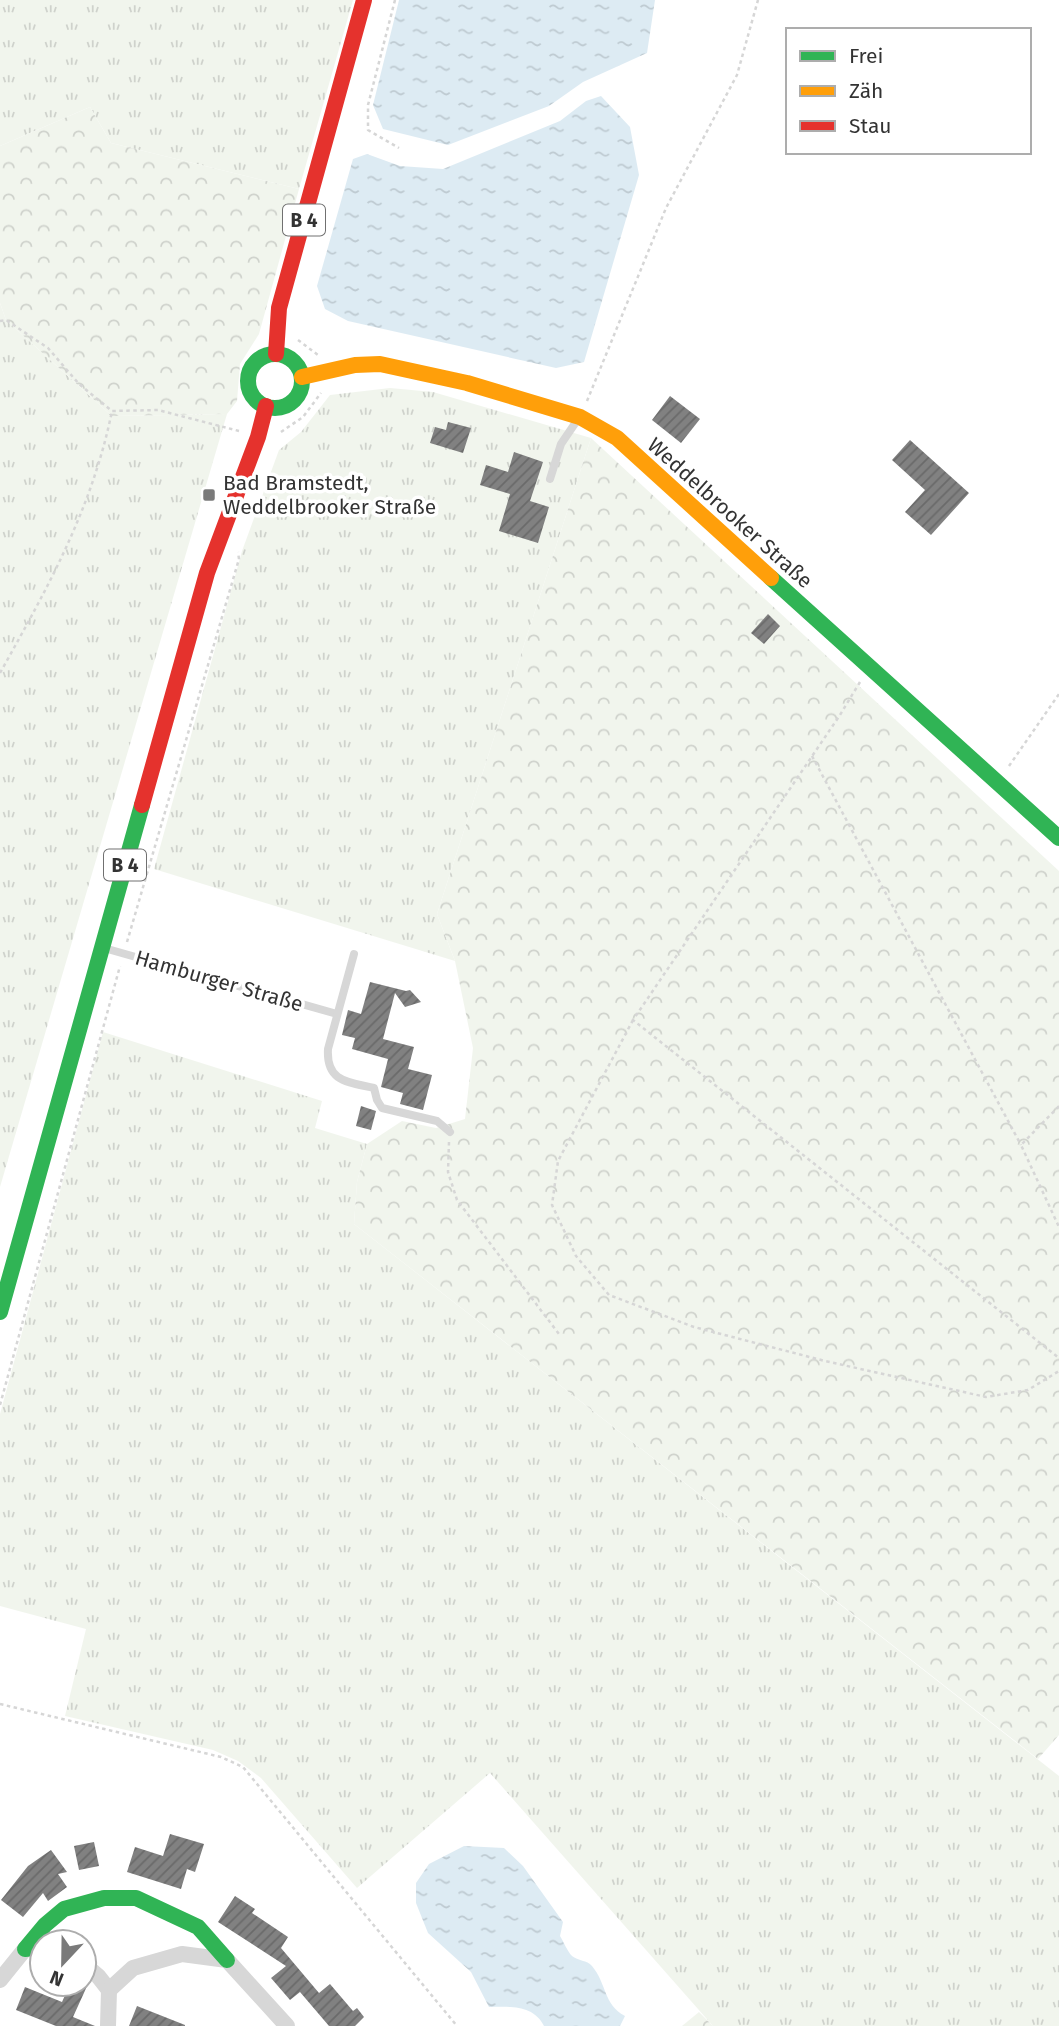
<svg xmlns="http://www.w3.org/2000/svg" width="1059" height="2026" viewBox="0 0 1059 2026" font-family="'Fira Sans',sans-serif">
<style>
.grass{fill:url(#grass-tufts)}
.forest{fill:url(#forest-crowns)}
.water{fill:url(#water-ripples)}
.building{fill:url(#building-hatch)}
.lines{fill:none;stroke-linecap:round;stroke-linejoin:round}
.path{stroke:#d6d6d6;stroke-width:2.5;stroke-dasharray:3.5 3.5;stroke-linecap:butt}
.lane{stroke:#d7d7d7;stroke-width:8}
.street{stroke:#d7d7d7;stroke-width:16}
.fast{stroke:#30b455;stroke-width:16}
.slow{stroke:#ff9f0a;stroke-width:16}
.jam{stroke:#e5322d;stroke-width:16}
.poi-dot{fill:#7a7a7a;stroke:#fff;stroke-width:2.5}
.labels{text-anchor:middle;stroke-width:7;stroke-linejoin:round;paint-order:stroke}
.shield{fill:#fff;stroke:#707070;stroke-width:2}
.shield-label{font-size:19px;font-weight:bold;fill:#333}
.poi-label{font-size:21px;fill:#333;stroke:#fff;text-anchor:start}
.street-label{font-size:21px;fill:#333;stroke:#fff}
</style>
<defs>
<pattern id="grass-tufts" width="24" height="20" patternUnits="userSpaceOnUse" patternTransform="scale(1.75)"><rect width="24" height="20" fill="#f1f5ed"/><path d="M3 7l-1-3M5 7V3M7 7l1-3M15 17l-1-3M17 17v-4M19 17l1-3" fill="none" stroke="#cfd2cc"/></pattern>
<pattern id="forest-crowns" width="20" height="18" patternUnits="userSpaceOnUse" patternTransform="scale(1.75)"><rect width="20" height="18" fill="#f1f5ed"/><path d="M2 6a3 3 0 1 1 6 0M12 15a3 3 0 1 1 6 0" fill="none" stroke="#cfd2cc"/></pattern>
<pattern id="water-ripples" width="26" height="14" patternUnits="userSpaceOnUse" patternTransform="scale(1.75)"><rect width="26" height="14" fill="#ddebf3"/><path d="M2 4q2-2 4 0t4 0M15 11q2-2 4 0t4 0" fill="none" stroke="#becad1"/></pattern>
<pattern id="building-hatch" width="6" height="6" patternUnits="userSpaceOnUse" patternTransform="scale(1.75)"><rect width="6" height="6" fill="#818181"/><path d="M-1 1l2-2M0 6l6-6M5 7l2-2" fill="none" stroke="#6a6a6a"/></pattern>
</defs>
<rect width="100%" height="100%" fill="#fff"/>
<g class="grass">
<path d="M 0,0 L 353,0 L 299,189 L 111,143 L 90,107 L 0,146 Z"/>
<path d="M 0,303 L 6,320 L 112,416 L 227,414 L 0,1187 Z"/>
<path d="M 390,388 L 433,392 L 591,438 L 437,914 L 455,961 L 154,869 L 242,551 L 279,450 L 301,432 L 330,395 Z"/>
<path d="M 103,1032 L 322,1101 L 315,1128 L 367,1144 L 357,1182 L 354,1224 L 1059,1776 L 1059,2026 L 713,2026 L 490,1773 L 357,1888 L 261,1778 L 238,1761 L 213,1750 L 65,1716 L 86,1629 L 0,1606 L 0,1414 Z"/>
</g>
<g class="forest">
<path d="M 90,107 L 111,143 L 299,189 L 259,334 L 240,364 L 237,401 L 227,414 L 112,416 L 6,320 L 0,303 L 0,146 Z"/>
<path d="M 591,438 L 1059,871 L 1059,1735 L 1038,1759 L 354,1224 L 357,1182 L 367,1144 L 402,1121 L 436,1128 L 465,1119 L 473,1048 L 455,961 L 437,914 Z"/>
<path d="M 699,2012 L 713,2026 L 682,2026 Z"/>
</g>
<g class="water">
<path d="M 399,0 L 655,0 L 647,53 L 583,82 L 549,106 L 448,145 L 383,129 L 373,105 Z"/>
<path d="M 601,96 L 630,127 L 639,175 L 584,362 L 556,368 L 348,321 L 325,309 L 317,286 L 353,159 L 367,154 L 400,166 L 443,169 L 560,121 L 586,101 Z"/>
<path d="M 464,1846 L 504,1848 L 523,1866 L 563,1922 L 560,1936 C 564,1942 567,1951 572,1956 C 578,1961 587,1960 592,1966 C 607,1984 603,2004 625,2016 L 620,2026 L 544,2026 C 533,2004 510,2007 489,2007 L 471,1972 L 428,1933 L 416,1903 L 416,1883 L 429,1864 Z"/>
</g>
<g class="building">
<path d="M 670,396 L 700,419 L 681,443 L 652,420 Z"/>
<path d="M 448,422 L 471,428 L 463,453 L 430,443 L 435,427 L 446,430 Z"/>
<path d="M 910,440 L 969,493 L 931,535 L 905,512 L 925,490 L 892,460 Z"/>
<path d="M 514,452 L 543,462 L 530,501 L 549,507 L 538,543 L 499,531 L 510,494 L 480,485 L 486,465 L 508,472 Z"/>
<path d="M 768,614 L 780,626 L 764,644 L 751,633 Z"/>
<path d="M 370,982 L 406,991 L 410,990 L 421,1002 L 405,1007 L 395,993 L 383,1039 L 414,1047 L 408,1069 L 432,1075 L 423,1110 L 400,1104 L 403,1093 L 381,1087 L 388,1059 L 352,1049 L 355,1038 L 342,1035 L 348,1010 L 361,1014 Z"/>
<path d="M 361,1106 L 376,1111 L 371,1130 L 356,1126 Z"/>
<path d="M 170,1834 L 204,1844 L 195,1872 L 187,1869 L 181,1889 L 127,1872 L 135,1847 L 163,1856 Z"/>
<path d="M 94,1842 L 99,1866 L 79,1870 L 74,1846 Z"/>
<path d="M 51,1850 L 67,1872 L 58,1874 L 67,1887 L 48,1901 L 43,1893 L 23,1917 L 1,1900 L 28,1866 Z"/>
<path d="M 235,1896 L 255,1909 L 252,1913 L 288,1937 L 281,1948 L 319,1993 L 330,1984 L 353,2011 L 357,2008 L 364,2017 L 355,2026 L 329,2026 L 300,1992 L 290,2000 L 271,1978 L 286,1966 L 218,1922 Z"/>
<path d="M 70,1984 L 88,1984 L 73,2017 L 95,2026 L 56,2026 L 16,2010 L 25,1987 L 62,2002 Z"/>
<path d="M 137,2006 L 185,2025 L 185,2026 L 129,2026 Z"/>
</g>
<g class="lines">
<g class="path">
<path d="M 395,0 L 368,105 L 368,130 L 399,148"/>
<path d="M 0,321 L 6,320 L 48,348 L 79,384 L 112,411 L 158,410 L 239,431"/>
<path d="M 298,340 L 318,355"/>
<path d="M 587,401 L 666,208 L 737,75 L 758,0"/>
<path d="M 281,432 L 303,417 L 321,393"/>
<path d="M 0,673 C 48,587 92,509 112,411"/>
<path d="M 860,682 L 840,715 L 633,1020 L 1059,1358"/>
<path d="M 812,756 L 1021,1145"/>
<path d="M 1009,766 L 1059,694"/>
<path d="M 127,942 L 239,559 L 238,552"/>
<path d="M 633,1020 L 558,1161 L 552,1205 L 576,1256 L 609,1295 L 694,1327 L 825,1361 L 986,1397 L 1028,1390 L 1059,1371"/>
<path d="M 1059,1106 L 1021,1145 L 1059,1227"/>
<path d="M 449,1142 L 448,1172 L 457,1200 L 559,1334"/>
<path d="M 0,1405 L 120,966"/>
<path d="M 0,1704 L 221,1757 L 243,1767 L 457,2026"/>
</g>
<g class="lane">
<path d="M 550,479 L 561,444 L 578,419"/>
<path d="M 104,948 L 337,1014"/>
<path d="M 354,954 L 328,1049 C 326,1082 348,1082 374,1088 L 377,1100 L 382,1108 L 437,1121 L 450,1132"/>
</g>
<g class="street">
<path d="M 84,1964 L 98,1976 L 109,1990"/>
<path d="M 0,1980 L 25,1949"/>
<path d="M 108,2026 L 109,1990 L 133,1968 L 182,1954 L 227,1960 L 287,2026"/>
</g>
<g class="fast">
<circle cx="275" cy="381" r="27"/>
<path d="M 771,578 L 1059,838"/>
<path d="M 0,1312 L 142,805"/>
<path d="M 42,1947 L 25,1949 L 45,1925 L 64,1909 L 104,1898 L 136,1898 L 198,1927 L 227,1960"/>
</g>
<path class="slow" d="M 302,377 L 355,365 L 380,364 L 467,383 L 580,417 L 617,438 L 771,578"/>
<g class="jam">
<path d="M 276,354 L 279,308 L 364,0"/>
<path d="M 142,805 L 207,573 L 258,437 L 266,406"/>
</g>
</g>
<rect class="poi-dot" x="202" y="488" width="14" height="14" rx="3.5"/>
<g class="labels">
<g class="shield">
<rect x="283" y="204.5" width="42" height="31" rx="5"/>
<rect x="104" y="849.5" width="42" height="31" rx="5"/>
</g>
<g class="shield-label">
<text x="304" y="227">B 4</text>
<text x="125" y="872">B 4</text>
</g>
<g class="poi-label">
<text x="223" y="490">Bad Bramstedt,<tspan x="223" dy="24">Weddelbrooker Straße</tspan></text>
</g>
<g class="street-label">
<text transform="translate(730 513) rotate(42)" y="7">Weddelbrooker Straße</text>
<text transform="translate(219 981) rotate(16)" y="7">Hamburger Straße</text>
</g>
</g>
<rect x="786" y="28" width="245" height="126" fill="#ffffff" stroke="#adadad" stroke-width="2"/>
<rect x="800" y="51" width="35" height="10" fill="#30b455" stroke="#adadad" stroke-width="2"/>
<text x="849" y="63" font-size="21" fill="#333333">Frei</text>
<rect x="800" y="86" width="35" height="10" fill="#ff9f0a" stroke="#adadad" stroke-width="2"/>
<text x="849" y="98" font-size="21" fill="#333333">Zäh</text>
<rect x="800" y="121" width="35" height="10" fill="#e5322d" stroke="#adadad" stroke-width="2"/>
<text x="849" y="133" font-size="21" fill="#333333">Stau</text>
<g transform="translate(63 1963) rotate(202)"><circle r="33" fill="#ffffff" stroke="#adadad" stroke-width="2"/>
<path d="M0-5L12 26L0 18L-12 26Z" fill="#7a7a7a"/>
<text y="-10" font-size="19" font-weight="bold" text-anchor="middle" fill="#333333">N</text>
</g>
</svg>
